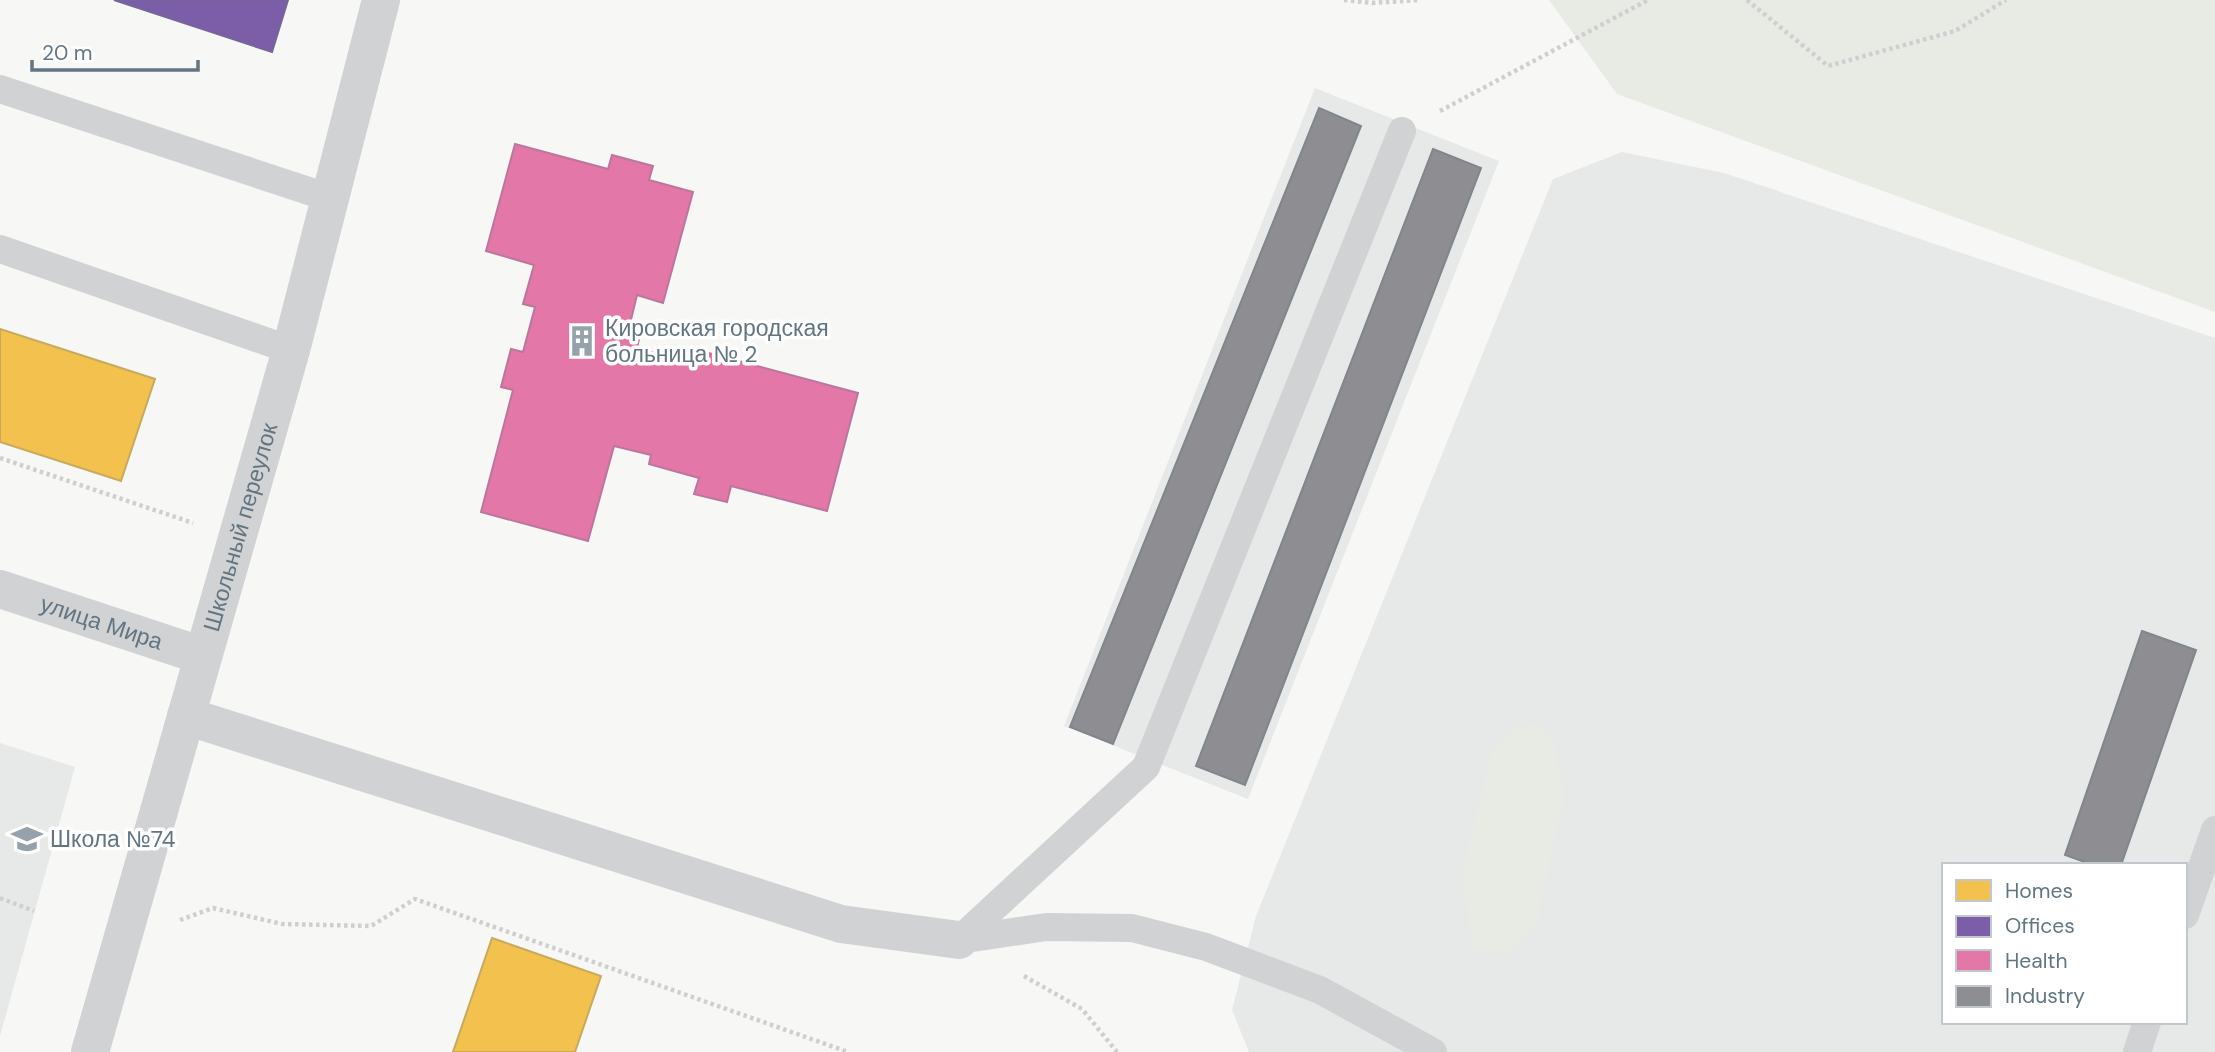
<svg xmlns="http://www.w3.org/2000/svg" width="2215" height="1052" viewBox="0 0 2215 1052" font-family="'DM Sans',sans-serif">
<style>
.built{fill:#e7e9e8;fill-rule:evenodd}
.green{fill:#e7ebe4}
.homes{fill:#f2c14e;stroke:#c7aa5e;stroke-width:2}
.offices{fill:#7b5ea7;stroke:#74659c;stroke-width:2}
.health{fill:#e377a8;stroke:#bc769d;stroke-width:2}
.industry{fill:#8d8d92;stroke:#80868d;stroke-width:2}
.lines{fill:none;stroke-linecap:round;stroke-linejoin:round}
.path{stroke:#cdcfd0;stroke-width:4.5;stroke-dasharray:3.5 3.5;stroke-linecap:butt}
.service{stroke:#d1d2d3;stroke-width:28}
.minor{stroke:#d1d2d3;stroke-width:38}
.labels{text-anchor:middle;stroke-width:7;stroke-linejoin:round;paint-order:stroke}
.poi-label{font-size:23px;fill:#627582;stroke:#fff;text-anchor:start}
.street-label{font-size:23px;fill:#627582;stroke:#fff}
</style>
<rect width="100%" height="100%" fill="#f7f7f6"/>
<g class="built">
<path d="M 1315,88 L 1499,161 L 1248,799 L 1064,726 Z"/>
<path d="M 1622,152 L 1724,173 L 2215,338 L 2215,1052 L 1249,1052 L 1232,1010 L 1256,916 L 1553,179 ZM 1944,865 L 2185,865 L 2185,1022 L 1944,1022 Z"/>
<path d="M 0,743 L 75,767 L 0,1036 Z"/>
</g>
<g class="green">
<path d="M 1549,0 L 2215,0 L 2215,312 L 1617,94 Z"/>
<path d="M 1536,724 L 1553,742 L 1564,794 L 1536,925 L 1507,954 L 1474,952 L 1462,877 L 1491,754 L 1513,728 Z"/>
</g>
<g class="homes">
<path d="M 0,329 L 155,379 L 121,481 L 0,442 Z"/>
<path d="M 492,938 L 601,976 L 575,1052 L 453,1052 Z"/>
</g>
<path class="offices" d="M 114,0 L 288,0 L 272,52 Z"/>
<path class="health" d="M 515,144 L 608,169 L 612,155 L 653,166 L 649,180 L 693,192 L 663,303 L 637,295 L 628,332 L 640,335 L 637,348 L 682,361 L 686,347 L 858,393 L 827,511 L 731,486 L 727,502 L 694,494 L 699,478 L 649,464 L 651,455 L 614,446 L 588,541 L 481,512 L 513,390 L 501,387 L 511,349 L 523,352 L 535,307 L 523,304 L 534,265 L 486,251 Z"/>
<g class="industry">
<path d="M 1319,108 L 1361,126 L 1113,744 L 1070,727 Z"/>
<path d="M 1433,149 L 1481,168 L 1245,785 L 1196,766 Z"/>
<path d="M 2142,631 L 2196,650 L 2121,865 L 2093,865 L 2065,855 Z"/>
</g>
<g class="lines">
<g class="path">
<path d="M 1344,0 L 1372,3 L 1419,0"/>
<path d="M 1747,0 L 1828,66 L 1955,31 L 2006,0"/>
<path d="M 1440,111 L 1648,0"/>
<path d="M 0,458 L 193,523"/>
<path d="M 0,898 L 34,911"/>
<path d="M 180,920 L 213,908 L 282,924 L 371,926 L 415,899 L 848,1052"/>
<path d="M 1024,976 L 1082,1009 L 1117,1052"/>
</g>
<g class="service">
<path d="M 0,89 L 330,198"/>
<path d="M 0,249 L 291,350"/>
<path d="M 2185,915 L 2215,830"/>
<path d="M 959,940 L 1146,767 L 1402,131"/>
<path d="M 959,940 L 1046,927 L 1132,928 L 1206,947 L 1320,990 L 1433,1052"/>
<path d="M 2137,1052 L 2147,1022"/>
</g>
<g class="minor">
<path id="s1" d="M 0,589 L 203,656"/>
<path d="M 186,716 L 841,924 L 959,940"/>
<path id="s2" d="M 90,1052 L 291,350 L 381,0"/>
</g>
</g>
<defs>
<symbol id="building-bare" viewBox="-9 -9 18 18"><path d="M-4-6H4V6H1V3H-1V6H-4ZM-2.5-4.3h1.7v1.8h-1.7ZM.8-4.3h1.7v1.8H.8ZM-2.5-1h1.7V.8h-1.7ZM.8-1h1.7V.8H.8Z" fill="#96a2ab" stroke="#fff" stroke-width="2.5" paint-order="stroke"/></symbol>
<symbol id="school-bare" viewBox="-9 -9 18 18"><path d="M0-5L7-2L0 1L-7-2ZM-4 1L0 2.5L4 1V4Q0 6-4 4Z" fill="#96a2ab" stroke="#fff" stroke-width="2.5" paint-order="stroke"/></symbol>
</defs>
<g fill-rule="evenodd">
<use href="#building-bare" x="560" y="319" width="44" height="44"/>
<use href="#school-bare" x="5" y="817" width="44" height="44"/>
</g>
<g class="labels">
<g class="poi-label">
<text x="605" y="336">Кировская городская<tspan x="605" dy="26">больница № 2</tspan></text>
<text x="50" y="847">Школа №74</text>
</g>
<g class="street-label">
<text dy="8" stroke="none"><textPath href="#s2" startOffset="546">Школьный переулок</textPath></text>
<text dy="8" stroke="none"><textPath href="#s1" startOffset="107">улица Мира</textPath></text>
</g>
</g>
<rect x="1942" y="863" width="245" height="161" fill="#ffffff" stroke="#c0c8cd" stroke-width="2"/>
<rect x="1956" y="880" width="35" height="21" fill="#f2c14e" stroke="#c0c8cd" stroke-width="2"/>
<text x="2005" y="898" font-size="21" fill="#627582">Homes</text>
<rect x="1956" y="916" width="35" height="21" fill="#7b5ea7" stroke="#c0c8cd" stroke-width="2"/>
<text x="2005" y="933" font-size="21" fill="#627582">Offices</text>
<rect x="1956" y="950" width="35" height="21" fill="#e377a8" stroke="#c0c8cd" stroke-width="2"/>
<text x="2005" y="968" font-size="21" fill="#627582">Health</text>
<rect x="1956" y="986" width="35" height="21" fill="#8d8d92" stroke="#c0c8cd" stroke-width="2"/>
<text x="2005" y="1003" font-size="21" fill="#627582">Industry</text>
<path d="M32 60v10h166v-10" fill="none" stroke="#627582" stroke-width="3.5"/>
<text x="42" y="60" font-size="21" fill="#627582" stroke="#ffffff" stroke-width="5" paint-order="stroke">20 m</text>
</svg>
